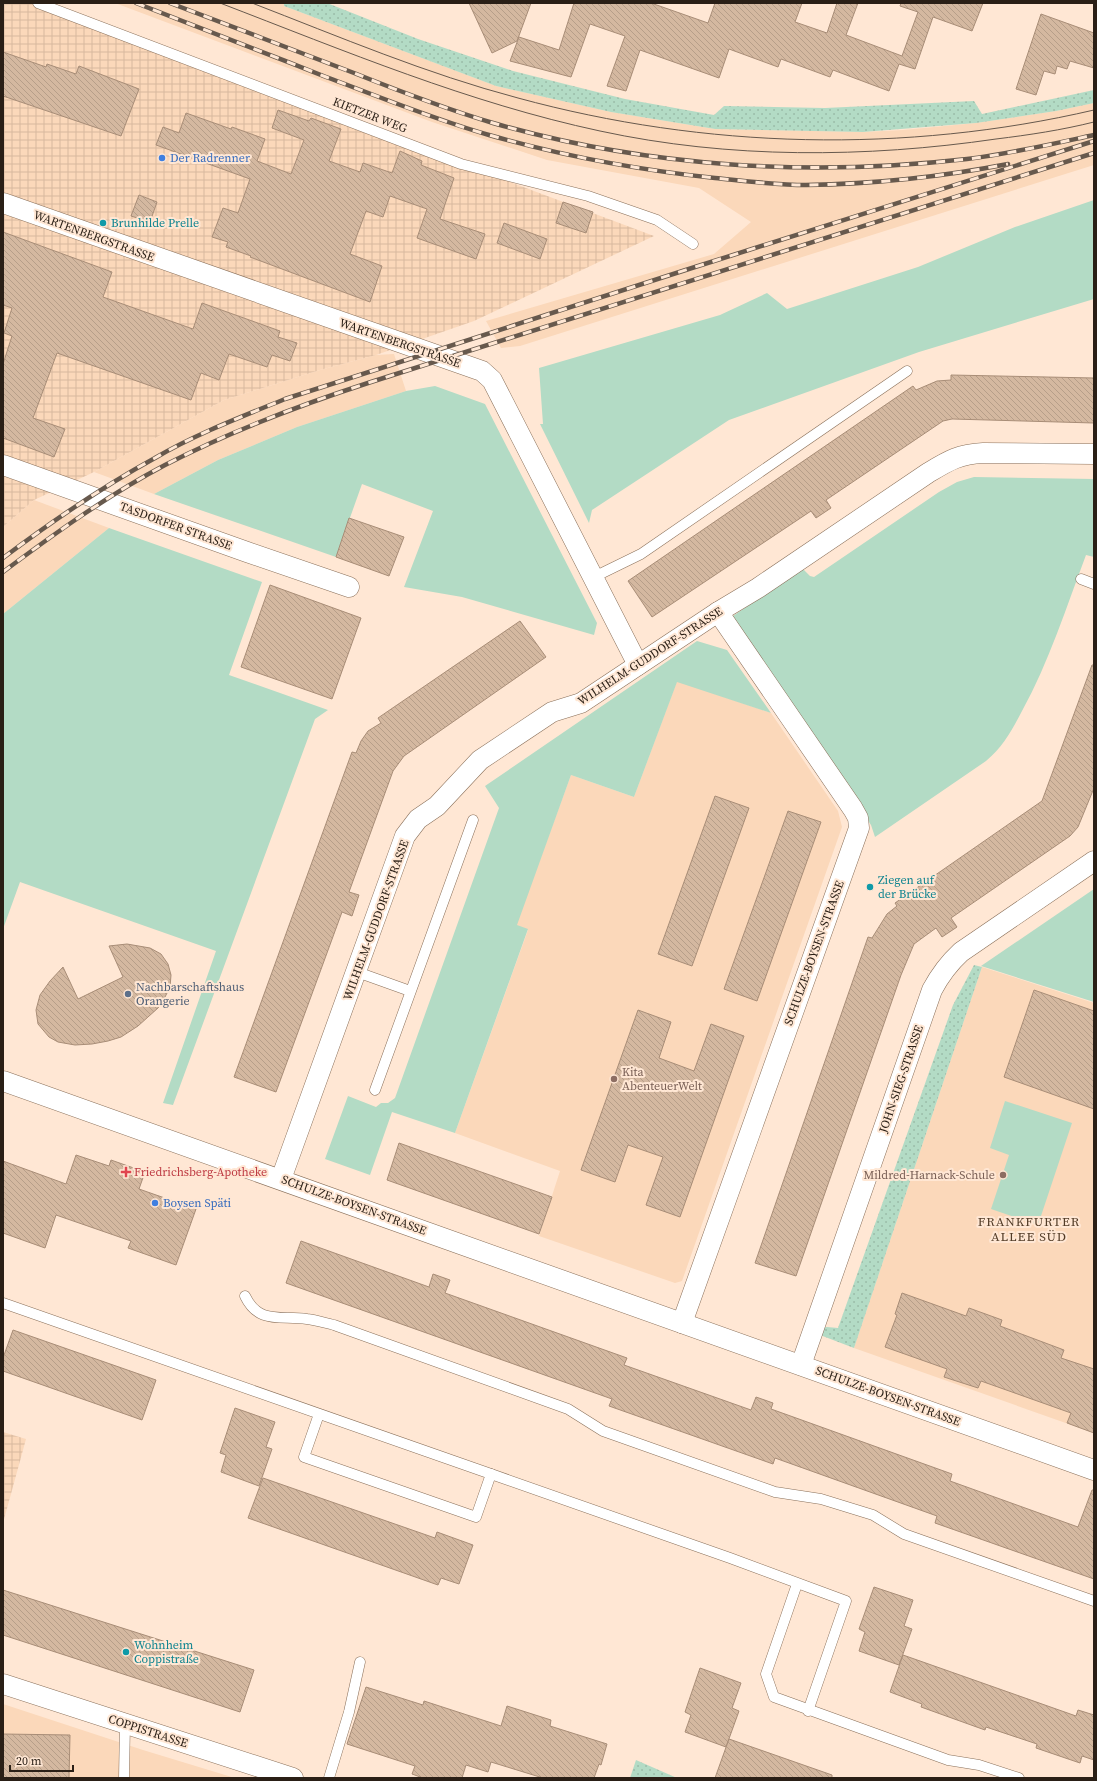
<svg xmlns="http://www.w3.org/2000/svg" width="1097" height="1781" viewBox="0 0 1097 1781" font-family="'Source Serif 4',serif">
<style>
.built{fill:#fbd8ba}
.industrial{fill:url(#industrial-grid)}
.grass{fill:url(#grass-dots)}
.green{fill:#b3dbc5}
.building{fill:url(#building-back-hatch);stroke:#a88d77}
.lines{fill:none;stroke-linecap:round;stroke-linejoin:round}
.lane-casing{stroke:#8a705a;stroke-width:11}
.street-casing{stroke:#8a705a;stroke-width:21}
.lane{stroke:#fff;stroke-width:10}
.street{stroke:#fff;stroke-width:20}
.tram{stroke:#67594d;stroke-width:1}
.rail-casing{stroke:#67594d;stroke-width:4.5}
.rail{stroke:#ffe7d4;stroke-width:3;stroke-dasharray:9;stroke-linecap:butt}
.shop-dot{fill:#3f7fe0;stroke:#ffe7d4;stroke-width:1.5}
.culture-dot{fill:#0f9aa8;stroke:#ffe7d4;stroke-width:1.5}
.service-dot{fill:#5c6f8a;stroke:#ffe7d4;stroke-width:1.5}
.education-dot{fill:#8d6e63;stroke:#ffe7d4;stroke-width:1.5}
.health-dot{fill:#e0444e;stroke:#ffe7d4;stroke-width:1.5}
.labels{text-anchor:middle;stroke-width:4;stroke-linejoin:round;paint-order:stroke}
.street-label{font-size:12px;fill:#2a1f16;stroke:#ffe7d4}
.shop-label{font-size:12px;fill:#366cbe;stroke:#ffe7d4;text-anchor:start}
.culture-label{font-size:12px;fill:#0d838f;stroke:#ffe7d4;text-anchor:start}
.service-label{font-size:12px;fill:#4e5e75;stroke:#ffe7d4;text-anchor:start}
.education-label{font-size:12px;fill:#785e54;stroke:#ffe7d4;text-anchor:start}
.health-label{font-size:12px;fill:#be3a42;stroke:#ffe7d4;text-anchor:start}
.neighbourhood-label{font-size:13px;letter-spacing:1px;fill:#523b26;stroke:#ffe7d4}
</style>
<defs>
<pattern id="industrial-grid" width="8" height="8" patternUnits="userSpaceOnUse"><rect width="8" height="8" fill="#fbd8ba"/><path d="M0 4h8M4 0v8" fill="none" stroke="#d7b99f"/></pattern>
<pattern id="grass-dots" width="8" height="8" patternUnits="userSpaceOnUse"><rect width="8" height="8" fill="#b3dbc5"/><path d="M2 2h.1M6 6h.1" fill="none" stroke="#9abca8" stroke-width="1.8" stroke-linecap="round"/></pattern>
<pattern id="building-back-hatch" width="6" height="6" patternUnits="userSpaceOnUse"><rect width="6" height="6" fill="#d4b8a0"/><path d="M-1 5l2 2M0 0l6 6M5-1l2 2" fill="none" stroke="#b69e89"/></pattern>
</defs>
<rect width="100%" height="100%" fill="#ffe7d4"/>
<g class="built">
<path d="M 115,3 L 284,3 L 284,6 L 496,86 L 611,112 L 715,129 L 863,132 L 903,130 L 976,123 L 1056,111 L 1094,103 L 1094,165 L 520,346 L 501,348 L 486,321 L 714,254 L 751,222 L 699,188 L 547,160 L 432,122 Z"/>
<path d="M 394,354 L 406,391 L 297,427 L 218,460 L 154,494 L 94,472 L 224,400 L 320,370 L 376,355 Z"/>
<path d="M 34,500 L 109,528 L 3,614 L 3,527 Z"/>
<path d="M 677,681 L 771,713 L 838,811 L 842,827 L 682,1281 L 675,1283 L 539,1236 L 560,1171 L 455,1133 L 528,930 L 516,925 L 571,775 L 634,797 Z"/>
<path d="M 982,967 L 1094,1003 L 1094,1433 L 854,1348 Z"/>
<path d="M 3,1704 L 143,1750 L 235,1778 L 3,1778 Z"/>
</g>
<g class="industrial">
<path d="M 3,3 L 34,3 L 654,236 L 474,321 L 376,355 L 320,370 L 224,400 L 94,472 L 34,500 L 3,527 Z"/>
<path d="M 3,1432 L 26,1439 L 3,1523 Z"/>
</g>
<g class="grass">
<path d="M 284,3 L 327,3 L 418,39 L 513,71 L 625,99 L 714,115 L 724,106 L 825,108 L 974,101 L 982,114 L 1094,90 L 1094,103 L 1056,111 L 976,123 L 863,132 L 715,129 L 611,112 L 496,86 L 284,6 Z"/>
<path d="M 974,965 L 982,967 L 854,1348 L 820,1335 L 822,1328 L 827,1327 L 838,1328 L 953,1005 Z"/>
<path d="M 636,1760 L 677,1778 L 630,1778 Z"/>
</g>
<g class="green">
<path d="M 1094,200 L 1094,299 L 919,352 L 729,420 L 592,510 L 589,523 L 540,424 L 543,424 L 539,368 L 720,315 L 767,293 L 787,309 L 918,267 L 1015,227 Z"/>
<path d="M 435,386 L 485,404 L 597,623 L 594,635 L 462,597 L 404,587 L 433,511 L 362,484 L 336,557 L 154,494 L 218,460 L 297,427 L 406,391 Z"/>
<path d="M 974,477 L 1094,479 L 1094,557 L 1086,555 C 1066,608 1049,662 1022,711 C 1012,730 1003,747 986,761 L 875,837 L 871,825 L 732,621 L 733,616 L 800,570 L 804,570 L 810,576 L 814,577 L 939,492 L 957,482 Z"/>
<path d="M 109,528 L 262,582 L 229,675 L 328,710 L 315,719 L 173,1105 L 163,1103 L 216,951 L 20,882 L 3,929 L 3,614 Z"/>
<path d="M 697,641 L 727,650 L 771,713 L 677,682 L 634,797 L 571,775 L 517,925 L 528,929 L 455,1133 L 392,1112 L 370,1175 L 325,1159 L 348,1096 L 376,1107 L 381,1103 L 388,1103 L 395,1098 L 499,808 L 485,786 Z"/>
<path d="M 1094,889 L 1094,1002 L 981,966 Z"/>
<path d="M 1005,1101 L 1072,1123 L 1038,1225 L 991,1209 L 1009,1155 L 990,1148 Z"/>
</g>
<g class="building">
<path d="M 469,3 L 531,3 L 517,41 L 492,53 Z"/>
<path d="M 574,3 L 651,3 L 708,23 L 715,3 L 802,3 L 795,22 L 827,33 L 837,3 L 858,3 L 846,35 L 902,56 L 918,12 L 900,6 L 901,3 L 983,3 L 972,31 L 933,17 L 915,69 L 899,64 L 889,91 L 833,70 L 830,77 L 781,59 L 778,67 L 729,49 L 719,78 L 640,50 L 626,91 L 607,86 L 625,36 L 590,24 L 571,77 L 510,61 L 519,37 L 559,50 Z"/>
<path d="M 1041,14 L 1094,33 L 1094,68 L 1070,61 L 1067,69 L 1057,66 L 1055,74 L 1044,71 L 1036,95 L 1016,89 Z"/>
<path d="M 3,52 L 46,67 L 47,64 L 76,74 L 79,66 L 139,89 L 121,136 L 3,96 Z"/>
<path d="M 278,110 L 309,121 L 311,118 L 341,129 L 329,161 L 360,172 L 363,163 L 392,173 L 400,151 L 422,161 L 421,165 L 454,178 L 440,219 L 485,234 L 476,259 L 417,238 L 427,209 L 390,196 L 383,217 L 366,211 L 350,254 L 382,266 L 370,302 L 250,257 L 251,256 L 226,247 L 228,242 L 212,237 L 223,208 L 238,213 L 250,179 L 156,145 L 163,127 L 179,133 L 186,113 L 231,129 L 232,127 L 265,139 L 257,161 L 291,174 L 304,140 L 272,128 Z"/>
<path d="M 139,195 L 157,202 L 150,222 L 131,216 Z"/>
<path d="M 563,202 L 593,212 L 586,233 L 556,223 Z"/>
<path d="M 504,223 L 547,239 L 540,259 L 497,243 Z"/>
<path d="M 3,232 L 112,272 L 103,297 L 193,329 L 202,303 L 280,331 L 278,337 L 297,343 L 290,361 L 272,355 L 267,367 L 229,354 L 219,380 L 201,373 L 191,400 L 57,353 L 33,418 L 65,429 L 54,457 L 3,438 L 3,364 L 12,336 L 4,333 L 12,308 L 3,305 Z"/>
<path d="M 951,375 L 1094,378 L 1094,423 L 952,419 L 943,421 L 826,500 L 831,508 L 816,518 L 811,511 L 652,617 L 628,581 L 913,386 L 916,390 L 937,381 L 951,380 Z"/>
<path d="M 349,518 L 404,537 L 389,576 L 336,557 Z"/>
<path d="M 270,585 L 361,618 L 332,699 L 241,667 Z"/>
<path d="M 520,621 L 546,657 L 404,756 L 393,771 L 349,892 L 359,895 L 352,916 L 342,912 L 276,1092 L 234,1077 L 352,752 L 356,753 L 361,741 L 368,731 L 381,723 L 378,718 Z"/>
<path d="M 1092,665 L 1094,665 L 1094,788 L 1078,827 L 1070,836 L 951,918 L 957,927 L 942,937 L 936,928 L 914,944 L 901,975 L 796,1276 L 755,1263 L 868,937 L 872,938 L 887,914 L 897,906 L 895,903 L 1042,801 Z"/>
<path d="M 715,796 L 749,808 L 692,966 L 658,954 Z"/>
<path d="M 788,811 L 821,822 L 757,1001 L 724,989 Z"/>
<path d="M 127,944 L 150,948 L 161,954 L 168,964 L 171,975 L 170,987 L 165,997 L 158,1008 L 138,1026 L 121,1037 L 108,1041 L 92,1044 L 75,1045 L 58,1042 L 49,1037 L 38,1024 L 36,1010 L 40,995 L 50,981 L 63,967 L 78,999 L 123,977 L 109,946 Z"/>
<path d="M 1034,990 L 1094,1011 L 1094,1109 L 1004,1077 Z"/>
<path d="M 638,1010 L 671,1022 L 659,1058 L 694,1071 L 711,1024 L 744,1036 L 680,1217 L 646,1205 L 663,1157 L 628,1145 L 615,1182 L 581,1170 Z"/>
<path d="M 399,1143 L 552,1197 L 539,1234 L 387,1180 Z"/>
<path d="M 76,1155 L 109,1166 L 111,1160 L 145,1172 L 139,1189 L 196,1209 L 176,1265 L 128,1248 L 131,1241 L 56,1215 L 45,1248 L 3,1233 L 3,1161 L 66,1184 Z"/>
<path d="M 301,1241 L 429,1287 L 433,1274 L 450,1280 L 445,1293 L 627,1358 L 624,1365 L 751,1410 L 756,1397 L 773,1403 L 771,1409 L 952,1474 L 950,1481 L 1078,1527 L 1092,1490 L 1094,1490 L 1094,1579 L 935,1523 L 937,1516 L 775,1458 L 773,1464 L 609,1406 L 612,1399 L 286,1283 Z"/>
<path d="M 902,1293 L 966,1316 L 969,1308 L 1002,1320 L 1000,1326 L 1064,1350 L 1061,1358 L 1094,1369 L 1094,1433 L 1067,1423 L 1071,1413 L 981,1381 L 978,1388 L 944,1377 L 947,1369 L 885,1347 L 897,1315 L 895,1314 Z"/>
<path d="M 13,1330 L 156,1380 L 142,1420 L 3,1371 L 3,1358 Z"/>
<path d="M 235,1408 L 275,1422 L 266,1447 L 272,1449 L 259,1486 L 221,1472 L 226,1455 L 220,1453 Z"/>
<path d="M 263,1478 L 435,1538 L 437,1532 L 473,1545 L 459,1584 L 441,1578 L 438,1585 L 248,1518 Z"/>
<path d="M 874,1587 L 913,1600 L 904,1626 L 912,1629 L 899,1665 L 859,1651 L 865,1632 L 859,1629 Z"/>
<path d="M 3,1590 L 254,1670 L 240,1712 L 3,1635 Z"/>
<path d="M 903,1655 L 1076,1716 L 1078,1710 L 1094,1715 L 1094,1760 L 1082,1756 L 1080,1763 L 1036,1748 L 1037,1744 L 986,1727 L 985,1730 L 921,1707 L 922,1704 L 890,1692 Z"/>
<path d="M 700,1668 L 741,1683 L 732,1708 L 739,1711 L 726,1747 L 685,1732 L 691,1715 L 685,1712 Z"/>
<path d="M 366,1687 L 423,1705 L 424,1701 L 501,1726 L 507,1706 L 551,1720 L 550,1726 L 607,1744 L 601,1765 L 599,1764 L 594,1778 L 543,1778 L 491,1762 L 488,1772 L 466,1765 L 462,1778 L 423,1778 L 412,1774 L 415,1766 L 347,1744 Z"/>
<path d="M 3,1734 L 70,1735 L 69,1778 L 3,1778 Z"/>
<path d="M 729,1739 L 832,1775 L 832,1778 L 715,1778 Z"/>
</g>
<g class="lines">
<defs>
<g id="lane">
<path d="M 38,3 L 461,164 L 588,196 L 657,220 L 693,244"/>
<path d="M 594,577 L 641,554 L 907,371"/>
<path d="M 1081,579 L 1094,584"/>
<path d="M 357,972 L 410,991"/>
<path d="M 375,1090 L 473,820"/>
<path d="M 245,1296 C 259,1325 281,1315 307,1319 C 316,1320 325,1323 334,1325 L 568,1409 L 603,1431 L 775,1492 L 821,1499 L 873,1515 L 904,1534 L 1094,1601"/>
<path d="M 3,1303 L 491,1474 L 476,1517 L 304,1457 L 319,1414"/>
<path d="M 491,1474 L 730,1558 L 846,1601 L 808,1711"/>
<path d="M 797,1584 L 766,1674 L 774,1697 L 948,1760 L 979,1765 L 1019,1778"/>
<path d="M 124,1778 L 125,1723"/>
<path d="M 329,1778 L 349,1712 L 360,1662"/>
</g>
<g id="street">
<path d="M 3,203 L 482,371 L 492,380 L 638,665"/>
<path d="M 3,465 L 247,552 L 349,587"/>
<path d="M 3,1081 L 1094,1470"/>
<path d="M 281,1179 L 405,836 L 418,819 L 437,806 L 480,760 L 552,712 L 581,703 L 718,612 L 758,588 L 928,473 C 948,461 959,454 983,453 L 1094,454"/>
<path d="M 682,1323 L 859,828 L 858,818 L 853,809 L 718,612"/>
<path d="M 801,1365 L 932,990 C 940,975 949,963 961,952 L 1094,861"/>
<path d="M 3,1684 L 293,1778"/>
</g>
</defs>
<use href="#lane" class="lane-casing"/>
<use href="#street" class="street-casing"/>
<use href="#lane" class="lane"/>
<use href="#street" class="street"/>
<g class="tram">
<path d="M 220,3 C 345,51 469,103 600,131 C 729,159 866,158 996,139 C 1029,135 1062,130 1094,122"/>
<path d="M 252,3 C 340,37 427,74 518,98 C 705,149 905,154 1094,110"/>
</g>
<defs>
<g id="rail">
<path d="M 136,3 C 200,28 263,52 326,77 C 380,97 433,119 489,135 C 563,156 639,170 715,178 C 745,181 776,185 806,185 C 874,184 941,177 1008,164"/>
<path d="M 170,3 C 231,26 293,50 354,73 C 399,91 446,109 493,123 C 646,167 809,177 967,159 C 1009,154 1052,144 1094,135"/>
<path d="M 3,558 C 51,522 102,487 155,458 C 196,434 241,417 285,399 L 695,267 L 1094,141"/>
<path d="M 3,572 C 54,534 108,495 165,465 C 231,431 300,405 371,382 L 1094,153"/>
</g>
</defs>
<use href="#rail" class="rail-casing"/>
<use href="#rail" class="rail"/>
</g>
<g class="shop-dot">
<circle cx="162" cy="158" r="4"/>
<circle cx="155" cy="1203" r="4"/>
</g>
<g class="culture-dot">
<circle cx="103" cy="223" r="4"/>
<circle cx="870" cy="887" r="4"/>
<circle cx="126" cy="1652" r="4"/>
</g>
<circle class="service-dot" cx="128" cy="994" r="4"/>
<g class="education-dot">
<circle cx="614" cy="1079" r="4"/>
<circle cx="1003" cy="1175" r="4"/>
</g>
<path class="health-dot" d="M124 1166h4v4h4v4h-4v4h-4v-4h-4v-4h4z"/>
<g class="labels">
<g class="street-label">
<text transform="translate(370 115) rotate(21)" y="4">KIETZER WEG</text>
<text transform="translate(94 236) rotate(20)" y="4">WARTENBERGSTRASSE</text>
<text transform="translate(400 343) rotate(19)" y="4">WARTENBERGSTRASSE</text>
<text transform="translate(176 526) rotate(20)" y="4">TASDORFER STRASSE</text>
<text transform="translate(650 656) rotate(-33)" y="4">WILHELM-GUDDORF-STRASSE</text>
<text transform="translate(376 920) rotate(-70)" y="4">WILHELM-GUDDORF-STRASSE</text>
<text transform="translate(814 953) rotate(-70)" y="4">SCHULZE-BOYSEN-STRASSE</text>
<text transform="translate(901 1079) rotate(-71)" y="4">JOHN-SIEG-STRASSE</text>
<text transform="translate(354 1205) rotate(20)" y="4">SCHULZE-BOYSEN-STRASSE</text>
<text transform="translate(888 1396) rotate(20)" y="4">SCHULZE-BOYSEN-STRASSE</text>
<text transform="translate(148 1731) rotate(18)" y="4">COPPISTRASSE</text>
</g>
<g class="shop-label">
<text x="170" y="162">Der Radrenner</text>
<text x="163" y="1207">Boysen Späti</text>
</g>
<g class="culture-label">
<text x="111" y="227">Brunhilde Prelle</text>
<text x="878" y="884">Ziegen auf<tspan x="878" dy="14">der Brücke</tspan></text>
<text x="134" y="1649">Wohnheim<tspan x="134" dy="14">Coppistraße</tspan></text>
</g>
<g class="service-label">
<text x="136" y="991">Nachbarschaftshaus<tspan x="136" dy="14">Orangerie</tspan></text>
</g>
<g class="education-label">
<text x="622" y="1076">Kita<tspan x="622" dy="14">AbenteuerWelt</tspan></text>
<text x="995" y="1179" text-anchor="end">Mildred-Harnack-Schule</text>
</g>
<g class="health-label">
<text x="134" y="1176">Friedrichsberg-Apotheke</text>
</g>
<g class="neighbourhood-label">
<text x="1029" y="1226">FRANKFURTER<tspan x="1029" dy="15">ALLEE SÜD</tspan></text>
</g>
</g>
<rect width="1097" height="1781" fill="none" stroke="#2a1f16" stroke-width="8"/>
<path d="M10 1765v6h63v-6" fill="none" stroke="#2a1f16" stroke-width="2"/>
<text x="16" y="1765" font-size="12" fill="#2a1f16" stroke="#ffe7d4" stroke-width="3" paint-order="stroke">20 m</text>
</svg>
